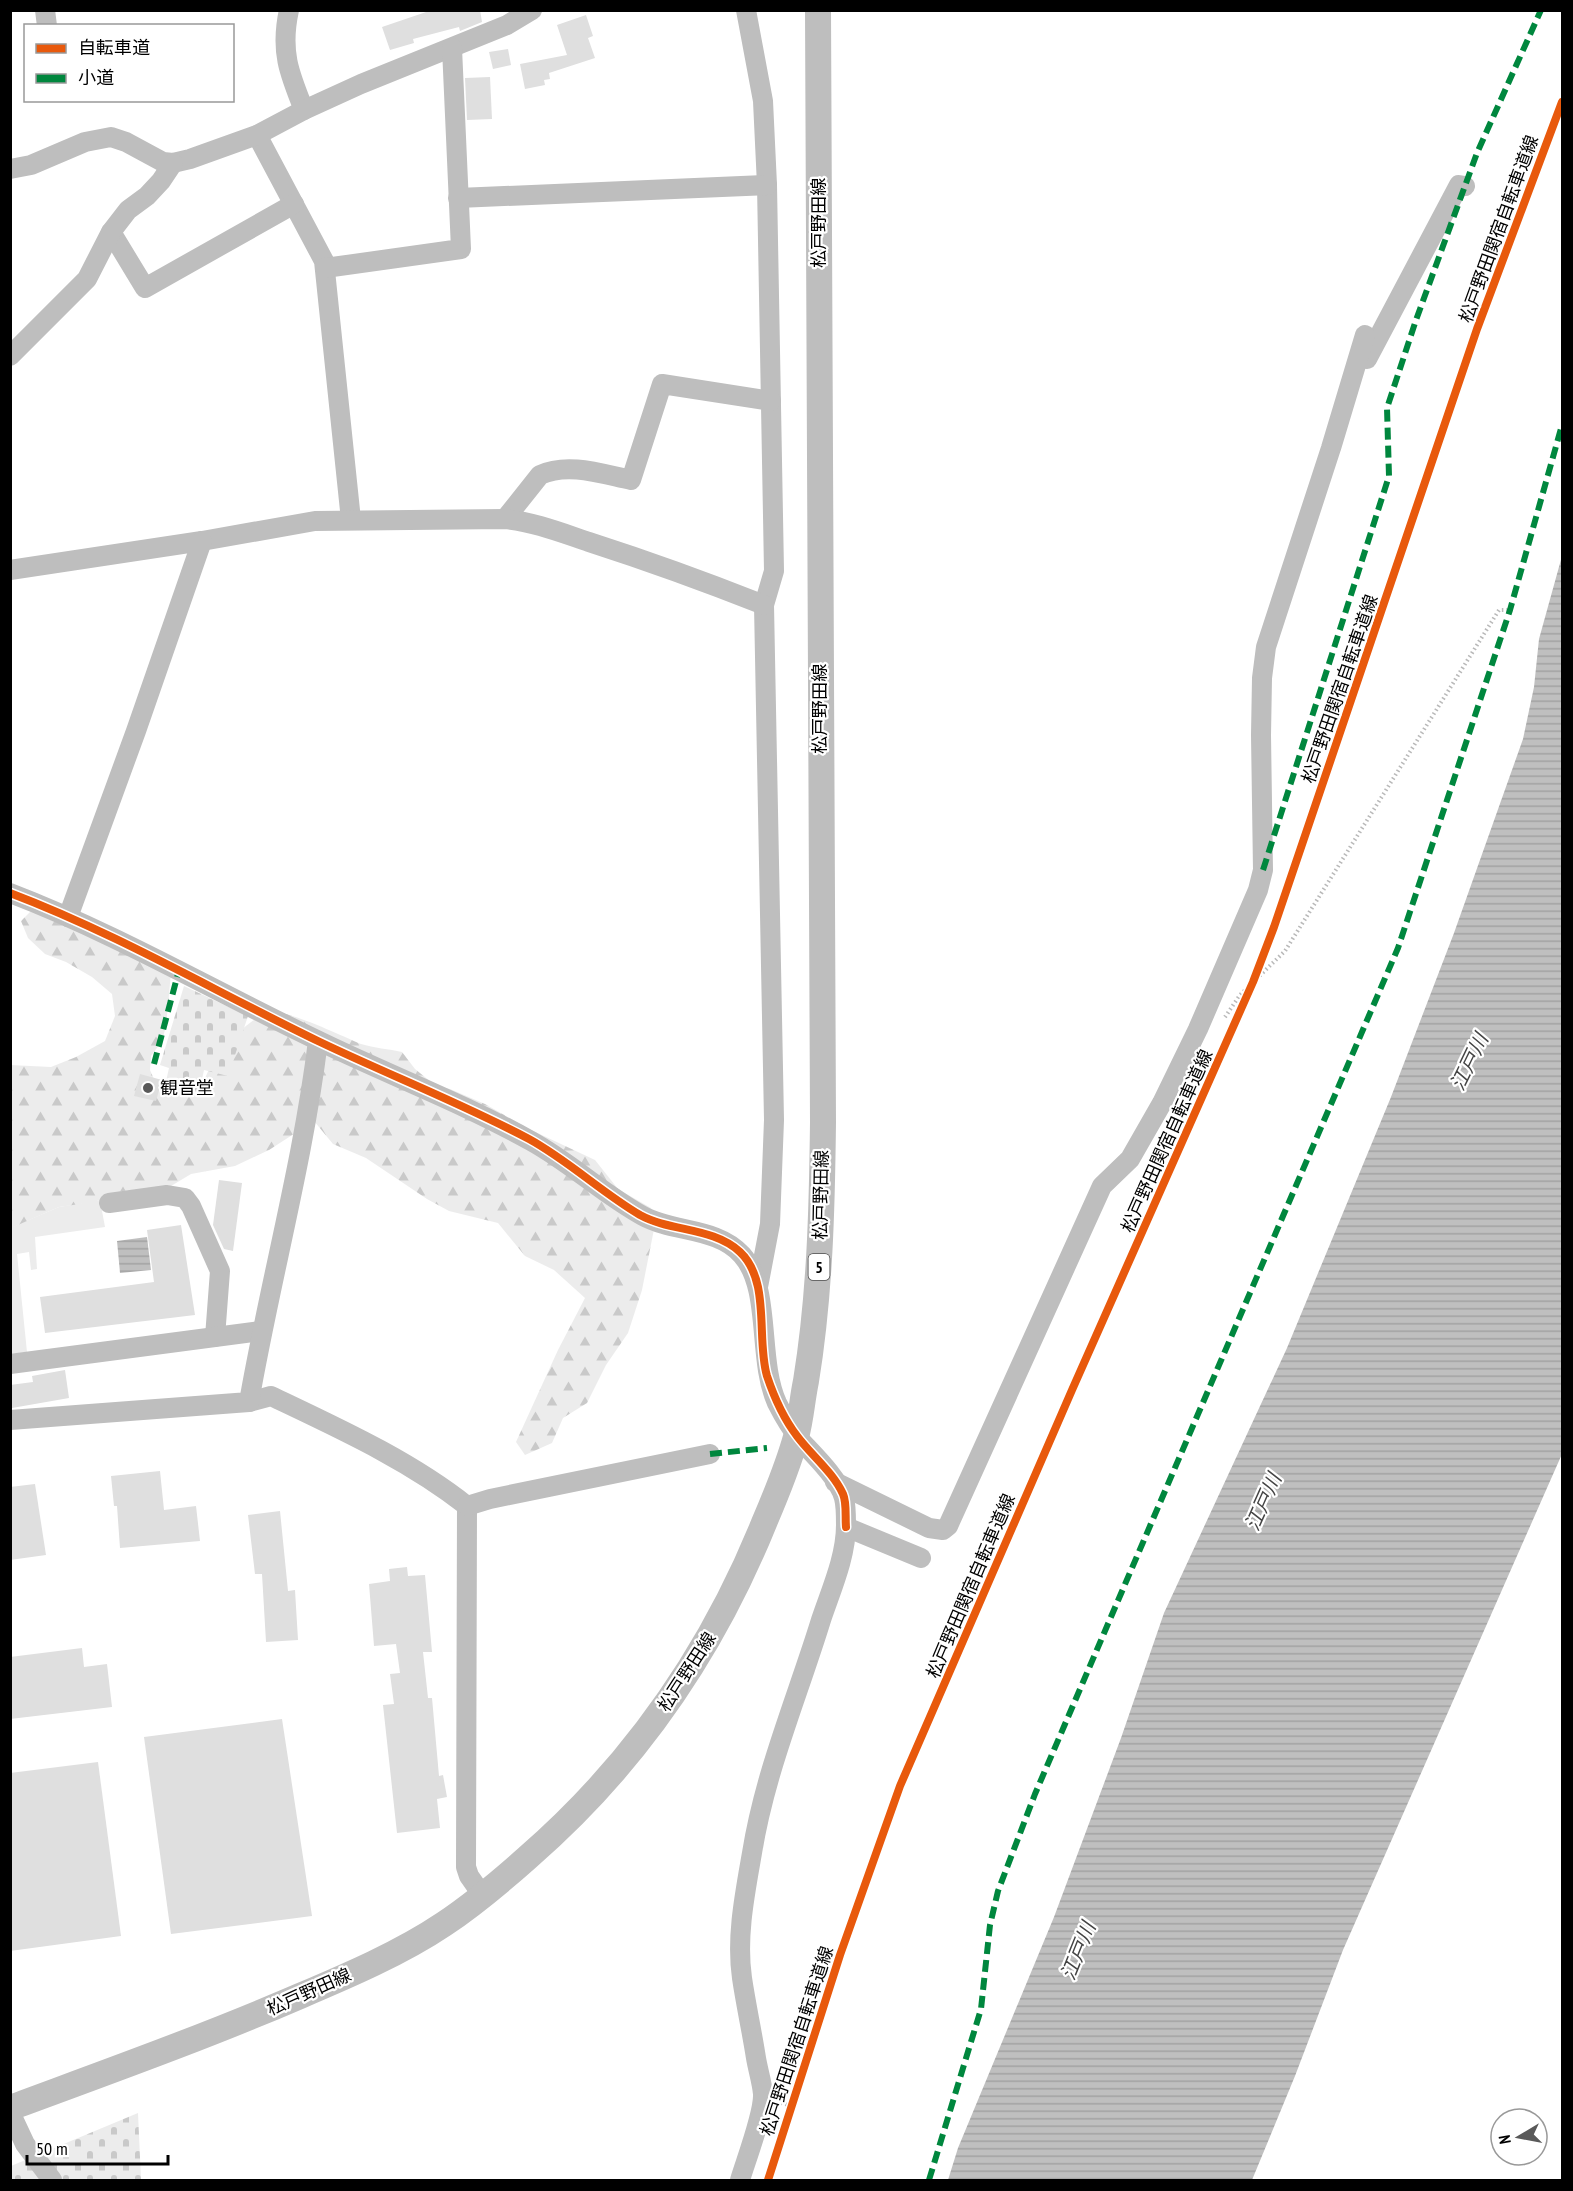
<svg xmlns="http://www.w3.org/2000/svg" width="1573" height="2191" viewBox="0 0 1573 2191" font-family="'PT Sans Narrow','Noto Sans JP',sans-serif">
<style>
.green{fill:#ececec}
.forest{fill:url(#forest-firs)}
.cemetery{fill:url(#cemetery-stones)}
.water{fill:url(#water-rules)}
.building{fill:#dfdfdf}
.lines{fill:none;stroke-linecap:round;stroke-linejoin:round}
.path{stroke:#b9b9b9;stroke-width:4;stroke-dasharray:1.5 3;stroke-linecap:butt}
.minor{stroke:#bebebe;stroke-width:20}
.major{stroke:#bebebe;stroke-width:26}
.quiet{stroke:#00873e;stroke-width:6;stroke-dasharray:12 6;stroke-linecap:butt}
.cycleway-casing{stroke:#fff;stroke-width:11}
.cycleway{stroke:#e8590c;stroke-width:8}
.poi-dot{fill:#595959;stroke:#fff;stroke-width:2}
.labels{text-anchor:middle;stroke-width:4.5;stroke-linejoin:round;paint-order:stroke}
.shield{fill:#fff;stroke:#4c4c4c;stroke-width:1.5}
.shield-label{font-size:16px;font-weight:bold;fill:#000}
.street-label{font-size:18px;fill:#000;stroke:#fff}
.poi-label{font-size:18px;fill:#000;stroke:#fff;text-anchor:start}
.water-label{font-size:20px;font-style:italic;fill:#444;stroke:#fff}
</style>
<defs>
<pattern id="forest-firs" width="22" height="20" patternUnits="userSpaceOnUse" patternTransform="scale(1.5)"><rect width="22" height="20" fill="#ececec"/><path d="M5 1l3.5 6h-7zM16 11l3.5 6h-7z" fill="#c9c9c9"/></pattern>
<pattern id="cemetery-stones" width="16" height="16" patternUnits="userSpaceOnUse" patternTransform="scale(1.5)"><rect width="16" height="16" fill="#ececec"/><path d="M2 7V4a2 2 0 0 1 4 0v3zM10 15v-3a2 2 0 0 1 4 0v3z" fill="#c9c9c9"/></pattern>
<pattern id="water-rules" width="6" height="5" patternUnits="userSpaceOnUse" patternTransform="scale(1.5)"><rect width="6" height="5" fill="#bfbfbf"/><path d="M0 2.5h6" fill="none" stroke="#a2a2a2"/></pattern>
</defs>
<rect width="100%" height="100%" fill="#fff"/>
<path class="green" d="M 100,1200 L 105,1227 L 35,1237 L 37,1269 L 31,1270 L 29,1252 L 17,1254 L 27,1352 L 10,1354 L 10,1228 L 59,1207 Z"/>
<path class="forest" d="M 33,909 L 171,973 L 166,1026 L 162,1041 L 151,1056 L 150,1070 L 160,1093 L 188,1091 L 194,1093 L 201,1089 C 204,1081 207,1072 212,1064 C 222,1048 251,1016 270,1012 C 286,1009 344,1037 361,1044 C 374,1048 389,1049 402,1052 L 415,1069 L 436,1086 L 450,1089 L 485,1104 L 529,1129 L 595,1160 L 618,1189 L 651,1208 L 656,1219 L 642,1290 L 628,1333 L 606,1365 L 587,1403 L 563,1418 L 552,1443 L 525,1455 L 516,1442 L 558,1350 L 585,1298 L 554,1270 L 525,1256 L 498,1223 L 449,1211 L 427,1199 L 366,1158 L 333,1144 L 314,1121 L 269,1150 L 235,1166 L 191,1174 L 166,1189 L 122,1191 L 94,1202 L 59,1207 L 11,1228 L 10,1065 L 51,1067 L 76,1057 L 105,1041 L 115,1016 L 112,994 L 92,977 L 66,962 L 45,954 L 28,938 L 21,921 Z"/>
<g class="cemetery">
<path d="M 184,986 L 248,1016 L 228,1076 L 204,1070 L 198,1099 L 164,1090 L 169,1068 L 160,1065 Z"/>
<path d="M 138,2113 L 141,2180 L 11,2180 L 11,2166 Z"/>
</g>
<g class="water">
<path d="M 1562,556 L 1562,1454 L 1343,1950 L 1295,2076 L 1252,2180 L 948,2180 L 958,2148 L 1054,1917 L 1121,1738 L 1164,1613 L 1287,1348 L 1391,1097 L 1454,933 L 1523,739 L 1534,687 L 1539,639 Z"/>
<path d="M 147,1237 L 151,1270 L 120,1273 L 117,1241 Z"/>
</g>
<g class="building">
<path d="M 432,10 L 480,10 L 482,22 L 460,31 L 459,27 L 413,39 L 414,43 L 390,50 L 382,27 Z"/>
<path d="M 586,15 L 593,36 L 588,38 L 595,58 L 549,73 L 550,79 L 544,80 L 545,85 L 525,89 L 520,64 L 567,55 L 557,25 Z"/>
<path d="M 508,49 L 511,65 L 493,69 L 489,52 Z"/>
<path d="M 490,77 L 492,119 L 467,120 L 465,78 Z"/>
<path d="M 140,1074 L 162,1080 L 156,1101 L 134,1096 Z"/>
<path d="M 219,1180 L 242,1183 L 233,1251 L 224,1249 L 213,1225 Z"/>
<path d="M 181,1225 L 195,1315 L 45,1333 L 40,1297 L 154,1282 L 147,1230 Z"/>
<path d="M 65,1370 L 69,1398 L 12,1408 L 10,1385 L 33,1382 L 32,1376 Z"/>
<path d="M 160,1471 L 164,1510 L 196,1506 L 200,1541 L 120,1548 L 117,1506 L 114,1506 L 111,1476 Z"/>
<path d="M 35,1484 L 46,1555 L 10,1560 L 10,1487 Z"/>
<path d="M 280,1511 L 288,1591 L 295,1590 L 298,1640 L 266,1642 L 262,1574 L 255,1574 L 248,1515 Z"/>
<path d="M 407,1567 L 408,1576 L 425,1575 L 432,1652 L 423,1652 L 428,1698 L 432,1698 L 439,1776 L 443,1775 L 447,1797 L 437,1799 L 440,1828 L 397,1833 L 383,1705 L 394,1704 L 390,1674 L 400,1673 L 396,1644 L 374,1646 L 369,1584 L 390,1581 L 389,1569 Z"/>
<path d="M 82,1648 L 84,1667 L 107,1664 L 112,1707 L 10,1719 L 10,1657 Z"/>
<path d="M 282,1719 L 312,1916 L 171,1934 L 144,1737 Z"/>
<path d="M 98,1762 L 121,1936 L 10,1951 L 10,1773 Z"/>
</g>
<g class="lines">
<g class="path">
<path d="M 1225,1017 L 1240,995 L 1285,951 L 1499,610 L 1510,610"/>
<path d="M 781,2103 L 792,2106"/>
</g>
<g class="minor">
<path d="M 45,10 L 47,26"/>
<path d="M 289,10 C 280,51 289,73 304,110"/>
<path d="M 746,10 L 763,101 L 767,185 L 774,571 L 764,605 L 774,1120 L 770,1224 L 758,1287"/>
<path d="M 257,135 L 324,261 L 351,520"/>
<path d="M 10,169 L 31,165 L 85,142 L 111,137 L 126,142 L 163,162 L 173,163 L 190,159 L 257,135 L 304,110 L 361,84 L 507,25 L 532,10"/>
<path d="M 458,198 L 767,185"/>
<path d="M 111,232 L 145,288 L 294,204"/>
<path d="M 325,268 L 461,249 L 452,48"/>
<path d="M 10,356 L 87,279 L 111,232 L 128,210 L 147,196 L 161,181 L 173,163"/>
<path d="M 1367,359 L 1459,185 L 1465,186"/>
<path d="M 505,519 L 540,475 C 568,462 602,474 631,480 L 662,384 L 771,401"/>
<path d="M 10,570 L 202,541 L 315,521 L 505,519 C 534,522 562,533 589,542 C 648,561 706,582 764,605"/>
<path d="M 10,893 C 117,934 216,992 319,1041 C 389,1075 463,1103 531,1141 C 571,1163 603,1194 643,1216 C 674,1233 717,1227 742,1255 C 772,1289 757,1359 777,1403 C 783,1415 792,1430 801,1441 C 814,1455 839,1479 844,1498 C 846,1505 846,1517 846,1525 C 846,1557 831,1590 821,1620 C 797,1698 765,1772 752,1853 C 745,1893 736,1937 742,1978 C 746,2005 752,2032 756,2058 C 758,2070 762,2082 763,2094 C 764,2113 746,2160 740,2180"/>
<path d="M 68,917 L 136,731 L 202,541"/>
<path d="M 109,1203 L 167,1195 L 185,1198 L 191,1206 L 220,1271 L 215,1337"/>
<path d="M 10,1364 L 261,1331"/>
<path d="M 249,1402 L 271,1396 C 338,1428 409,1460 467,1506"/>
<path d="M 10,1420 L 249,1402 C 270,1281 303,1163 318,1041"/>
<path d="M 835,1482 L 929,1528 L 943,1530 L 948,1526 L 1102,1186 L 1130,1159 L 1162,1103 L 1198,1029 L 1258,890 L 1263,870 L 1261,735 L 1262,678 L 1266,647 L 1331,448 L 1365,335"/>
<path d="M 467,1506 L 466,1867 L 469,1876 L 483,1896"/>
<path d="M 467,1506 L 490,1499 L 710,1454"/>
<path d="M 846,1527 L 921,1558"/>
<path d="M 10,2112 L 25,2144 L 52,2180"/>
</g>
<path class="major" d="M 10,2108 C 107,2072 205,2037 300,1996 C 347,1976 401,1953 444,1924 C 474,1904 500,1882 527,1858 C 634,1765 711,1654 764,1523 C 776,1495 788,1466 796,1437 C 801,1419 802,1400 806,1381 C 820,1295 822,1209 823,1122 L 818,10"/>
<g class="quiet">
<path d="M 1263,870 L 1389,476 L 1387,408 L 1416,320 L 1477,153 L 1541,10"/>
<path d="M 154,1064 L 179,970"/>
<path d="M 710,1454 L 767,1448"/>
<path d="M 929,2180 L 981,2009 L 990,1925 L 998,1891 L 1035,1794 L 1398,948 L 1510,610 L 1562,425"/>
</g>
<defs>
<g id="cycleway">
<path d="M 10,893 C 118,934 216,992 320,1042 C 389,1075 461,1103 529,1139 C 569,1161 601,1192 640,1215 C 671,1232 713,1227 740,1252 C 771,1281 756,1339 767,1376 C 774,1397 784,1419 797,1436 C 811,1455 833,1472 843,1494 C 847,1503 845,1517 846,1527"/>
<path d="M 768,2180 L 840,1955 L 900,1786 L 1072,1390 L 1253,982 L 1274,927 L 1477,329 L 1562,102"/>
</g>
</defs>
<use href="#cycleway" class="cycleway-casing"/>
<use href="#cycleway" class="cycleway"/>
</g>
<circle class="poi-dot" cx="148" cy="1088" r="6"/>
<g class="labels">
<rect class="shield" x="808.5" y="1254" width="21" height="26" rx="4.5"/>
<g class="shield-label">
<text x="819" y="1273">5</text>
</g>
<g class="street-label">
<text transform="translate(819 223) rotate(-90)" y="6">松戸野田線</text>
<text transform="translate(1499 229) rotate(-70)" y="6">松戸野田関宿自転車道線</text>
<text transform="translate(1340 689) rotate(-71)" y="6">松戸野田関宿自転車道線</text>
<text transform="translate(820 709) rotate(-90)" y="6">松戸野田線</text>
<text transform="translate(1167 1141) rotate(-66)" y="6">松戸野田関宿自転車道線</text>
<text transform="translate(821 1195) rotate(-89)" y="6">松戸野田線</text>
<text transform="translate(971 1586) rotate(-67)" y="6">松戸野田関宿自転車道線</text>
<text transform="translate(687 1672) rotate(-57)" y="6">松戸野田線</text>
<text transform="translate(309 1992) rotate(-24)" y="6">松戸野田線</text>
<text transform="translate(797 2041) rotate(-72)" y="6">松戸野田関宿自転車道線</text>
</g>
<g class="poi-label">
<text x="160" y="1094">観音堂</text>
</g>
<g class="water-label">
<text transform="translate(1469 1062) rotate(-64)" y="7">江戸川</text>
<text transform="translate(1263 1502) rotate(-66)" y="7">江戸川</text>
<text transform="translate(1078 1951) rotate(-68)" y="7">江戸川</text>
</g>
</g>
<rect width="1573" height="2191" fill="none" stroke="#000000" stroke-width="24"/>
<rect x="24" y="24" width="210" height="78" fill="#ffffff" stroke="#999999" stroke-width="1.5"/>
<rect x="36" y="44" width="30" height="9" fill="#e8590c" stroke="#999999" stroke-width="1.5"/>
<text x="78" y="54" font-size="18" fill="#000000">自転車道</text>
<rect x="36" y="74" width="30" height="9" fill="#00873e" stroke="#999999" stroke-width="1.5"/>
<text x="78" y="84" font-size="18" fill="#000000">小道</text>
<g transform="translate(1519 2137) rotate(260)"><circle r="28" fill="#ffffff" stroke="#999999" stroke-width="1.5"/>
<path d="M0-4.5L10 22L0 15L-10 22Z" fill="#595959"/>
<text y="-9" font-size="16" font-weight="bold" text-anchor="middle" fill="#000000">N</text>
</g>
<path d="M27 2155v9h141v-9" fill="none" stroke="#000000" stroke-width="3"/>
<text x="36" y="2155" font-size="18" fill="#000000" stroke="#ffffff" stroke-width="4.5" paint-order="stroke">50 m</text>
</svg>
